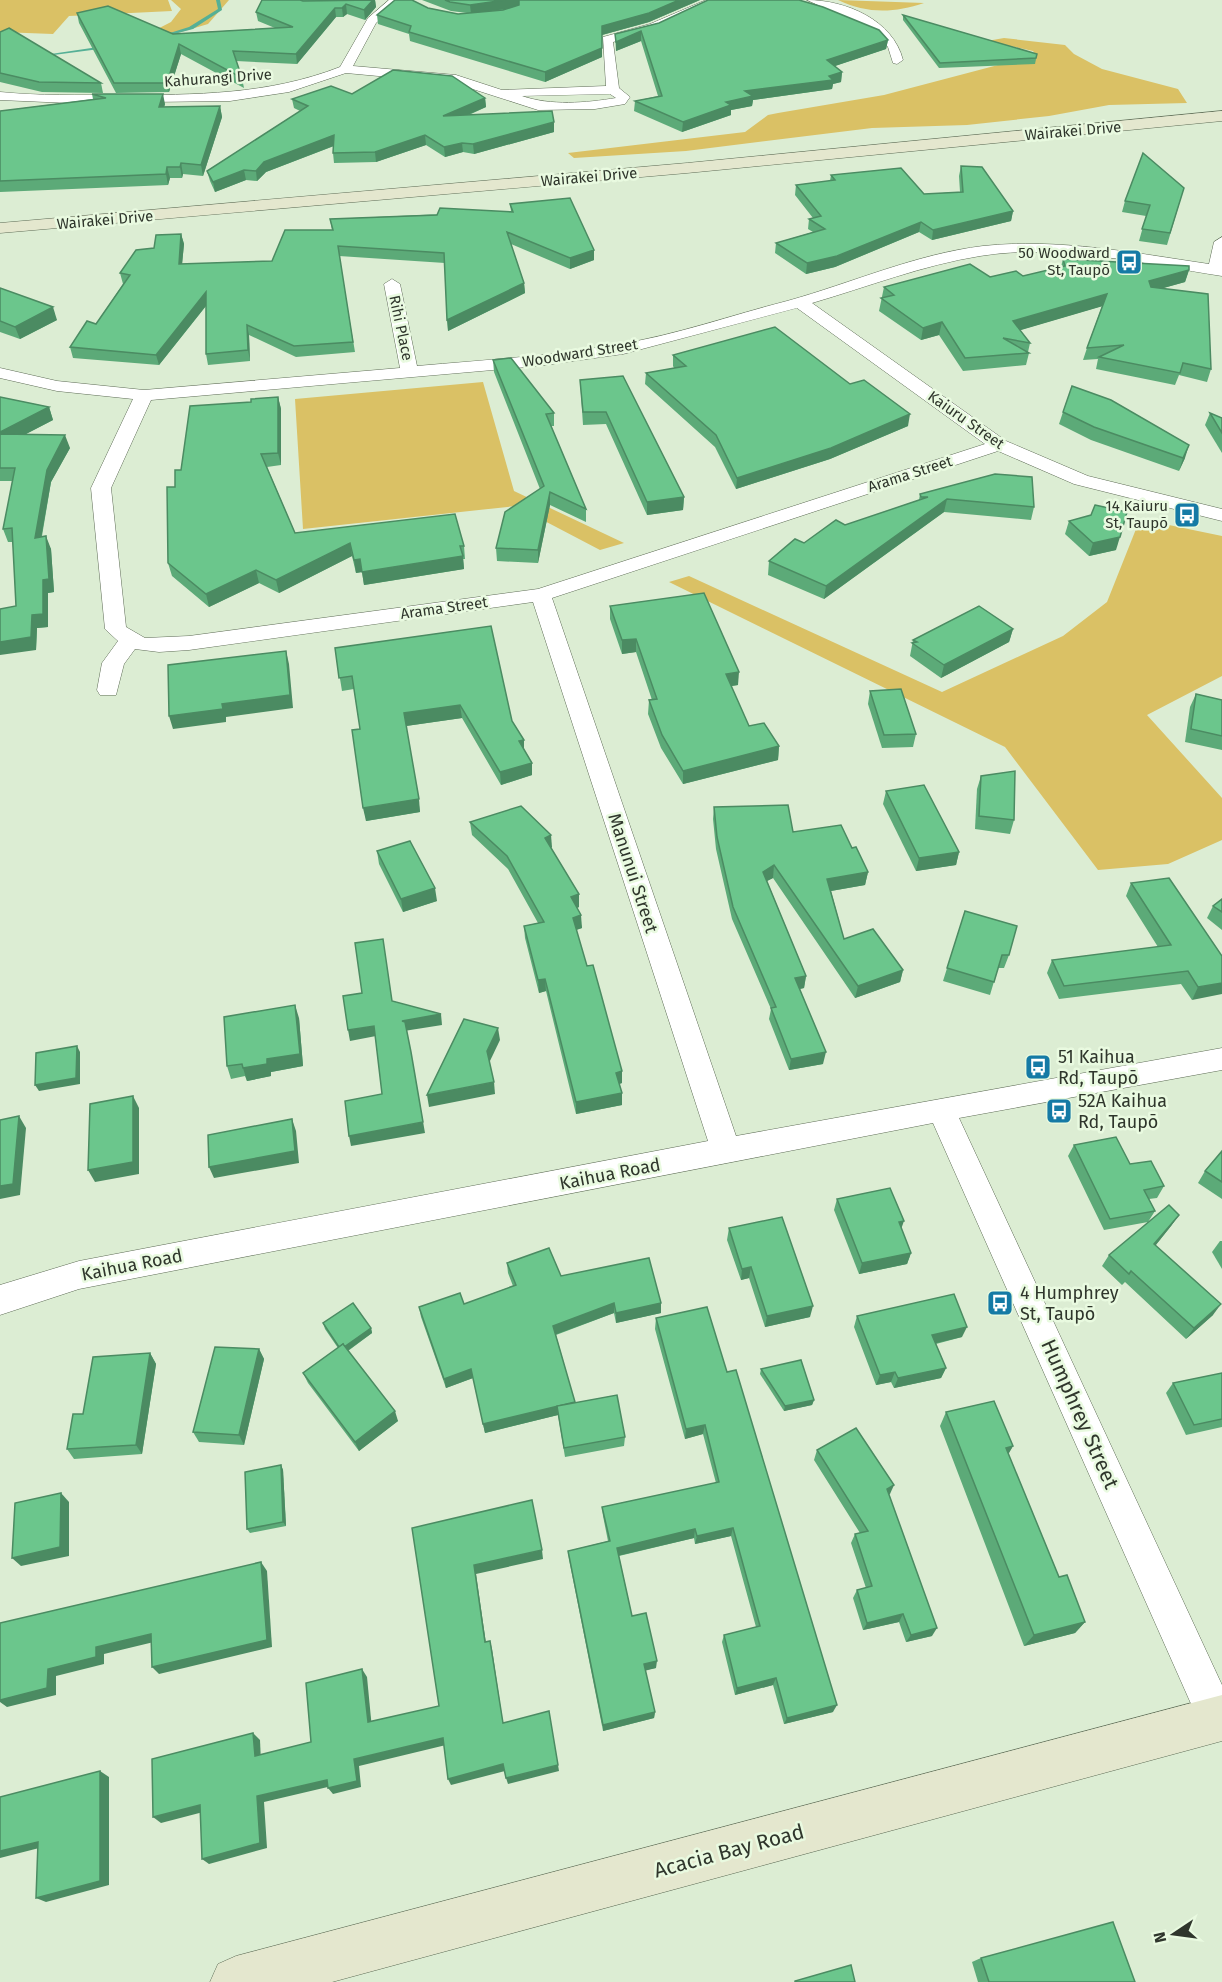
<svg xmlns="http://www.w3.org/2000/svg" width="1222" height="1982" viewBox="0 0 1222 1982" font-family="'Fira Sans',sans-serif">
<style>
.green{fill:#dac165}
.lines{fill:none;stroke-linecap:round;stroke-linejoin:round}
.stream{fill:#55b096;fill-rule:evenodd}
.street-casing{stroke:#5e6c56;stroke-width:1}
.secondary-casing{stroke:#5e6c56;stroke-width:1}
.street{fill:#fff;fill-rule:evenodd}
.secondary{fill:#e4e7ce;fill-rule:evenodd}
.wall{fill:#5caa78}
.shaded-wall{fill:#4b8b62}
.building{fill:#6bc68c;stroke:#4b8b62;stroke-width:1.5}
.labels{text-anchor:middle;stroke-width:5;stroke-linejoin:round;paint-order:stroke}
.far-street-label{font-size:15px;fill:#2f362c;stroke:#e9fae0}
.far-poi-label{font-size:15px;fill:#2f362c;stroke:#e9fae0;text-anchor:end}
.street-label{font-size:18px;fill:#2f362c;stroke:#e9fae0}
.poi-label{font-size:18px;fill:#2f362c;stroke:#e9fae0;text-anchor:start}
.near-street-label{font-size:21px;fill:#2f362c;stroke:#e9fae0}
</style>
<rect width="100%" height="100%" fill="#dcedd3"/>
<g class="green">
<path d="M 0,0 L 168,0 L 172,11 L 69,16 L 53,34 L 0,32 Z"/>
<path d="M 171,0 L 229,0 L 208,24 L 111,53 L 171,22 L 181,9 Z"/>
<path d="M 838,0 L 924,3 C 894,13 867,14 838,0 Z"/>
<path d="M 1004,38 L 1065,45 L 1074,54 L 1102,69 L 1178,89 L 1187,103 L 1109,105 L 1049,116 L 967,125 L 872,128 L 686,151 L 574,158 L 568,153 L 745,132 L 768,115 L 778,113 L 884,95 L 1036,55 L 1033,51 L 987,41 Z"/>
<path d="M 483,382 L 514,491 L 624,543 L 600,550 L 516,506 L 303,529 L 295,399 Z"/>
<path d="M 1140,519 L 1222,536 L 1222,676 L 1147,715 L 1222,798 L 1222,840 L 1168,864 L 1098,870 L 1005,747 L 669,582 L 689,576 L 942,692 L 1063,636 L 1107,602 Z"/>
</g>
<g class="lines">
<g class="stream">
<path d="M 216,0 L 220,0 L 222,10 L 193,29 L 159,38 L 157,37 L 189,27 L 218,9 Z"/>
<path d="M 105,46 L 107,48 L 46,56 L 44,55 Z"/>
</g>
<defs>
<g id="street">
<path d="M 389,0 L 403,0 L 376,23 L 353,66 L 456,75 L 502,90 L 606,86 L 603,37 L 650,24 L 706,0 L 722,0 L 658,30 L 613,42 L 619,88 L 630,97 L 625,104 L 595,109 L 538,110 L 454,83 L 346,73 L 289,92 L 230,101 L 69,103 L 0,100 L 0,92 C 40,96 79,95 119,95 C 195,95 268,95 340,67 L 368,18 ZM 610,94 L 616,98 C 586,103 551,106 522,96 Z"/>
<path d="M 807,0 C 846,0 893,20 903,60 L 897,64 L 893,63 L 888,47 L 873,30 Z"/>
<path d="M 1222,237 L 1222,276 C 1144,264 1060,243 980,256 C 923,265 867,287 812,303 L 1006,441 L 1088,476 L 1222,509 L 1222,521 L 1074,484 L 998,451 L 552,598 L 736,1136 L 1222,1048 L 1222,1070 L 959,1118 L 1222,1685 L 1222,1737 L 1218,1738 L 1204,1733 L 933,1123 L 79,1289 L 0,1315 L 0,1285 L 79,1261 L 708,1141 L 533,602 L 189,650 L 159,652 L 135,649 L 124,664 L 116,695 L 100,695 L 97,690 L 102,663 L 118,641 L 105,629 L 91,488 L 133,399 L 57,391 L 0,378 L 0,368 L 57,381 L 144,390 L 400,368 L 384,284 L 392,279 L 400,284 L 417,366 C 485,360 553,356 620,344 C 676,335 732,315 787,301 C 852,283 916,254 983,246 C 1059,238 1134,253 1209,264 L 1214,242 ZM 797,308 L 985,444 L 538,589 L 189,636 L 145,638 L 126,627 L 111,488 L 151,400 L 538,366 L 623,354 Z"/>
</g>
<g id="secondary">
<path d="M 1222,111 L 1222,121 L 687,173 L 0,233 L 0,223 L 687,163 Z"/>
<path d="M 1222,1695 L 1222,1741 L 332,1982 L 210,1982 L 218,1964 L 236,1956 Z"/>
</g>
</defs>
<use href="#street" class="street-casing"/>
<use href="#secondary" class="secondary-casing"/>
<use href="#street" class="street"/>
<use href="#secondary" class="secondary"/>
</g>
<g class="wall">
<path d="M 262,0 L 375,0 L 376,7 L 365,20 L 347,14 L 343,17 L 336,17 L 297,64 L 236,61 L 242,78 L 244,88 L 181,54 L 169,92 L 116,93 L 79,23 L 77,13 L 173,34 L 275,28 L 258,21 L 256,12 Z"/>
<path d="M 422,0 L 700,0 L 649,22 L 602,35 L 602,57 L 545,82 L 410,41 L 409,34 L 378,24 L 377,15 L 428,8 L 458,14 L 467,13 L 451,11 Z"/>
<path d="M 903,15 L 1037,54 L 1035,64 L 939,68 L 903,20 Z"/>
<path d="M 659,23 L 888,40 L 886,49 L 835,66 L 842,72 L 841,82 L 833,84 L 832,89 L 753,100 L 752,106 L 731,110 L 731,115 L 682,132 L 634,111 L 635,101 L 658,96 L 641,41 L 616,51 L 615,34 Z"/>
<path d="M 0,32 L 101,83 L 103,93 L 42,92 L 0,82 Z"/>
<path d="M 92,94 L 165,104 L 164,107 L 220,106 L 222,117 L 203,176 L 183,174 L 182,178 L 170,178 L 168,185 L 0,192 L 0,111 L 93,99 Z"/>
<path d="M 352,94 L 485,98 L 486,107 L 469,115 L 554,132 L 474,154 L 463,152 L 445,157 L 426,145 L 376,162 L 334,163 L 333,153 L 334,146 L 266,172 L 257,181 L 246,180 L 215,192 L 210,181 L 207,171 L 300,111 L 294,108 L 292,99 Z"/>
<path d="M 961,166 L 1013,211 L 1011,221 L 932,240 L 919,232 L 835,267 L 806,274 L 775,253 L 776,243 L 813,232 L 808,229 L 809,219 L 813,218 L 795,195 L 796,185 L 830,181 L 831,175 L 924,194 L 960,192 L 959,176 Z"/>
<path d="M 1184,188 L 1167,245 L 1139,241 L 1146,216 L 1122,212 L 1125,201 Z"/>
<path d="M 510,204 L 594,260 L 570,269 L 511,244 L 524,283 L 525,293 L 448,331 L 445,263 L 339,256 L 355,352 L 296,357 L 249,335 L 250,361 L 208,365 L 206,354 L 206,306 L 159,365 L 73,358 L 70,347 L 96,324 L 123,284 L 120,273 L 154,248 L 181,234 L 184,244 L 182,264 L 272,261 L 332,230 L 330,219 L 511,211 Z"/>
<path d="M 1063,259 L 1189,270 L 1185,282 L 1163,288 L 1211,369 L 1207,382 L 1179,375 L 1175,385 L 1096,369 L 1098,359 L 1083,360 L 1087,348 L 1102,306 L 1020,330 L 1030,343 L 1028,352 L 1029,353 L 1026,365 L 963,371 L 939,335 L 921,340 L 879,311 L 884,287 L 990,277 L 1023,276 L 1061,267 Z"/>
<path d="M 0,288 L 57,320 L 20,339 L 0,332 Z"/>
<path d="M 673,355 L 850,384 L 908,426 L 830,459 L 736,489 L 715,447 L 645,384 L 646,373 L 674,368 L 673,366 Z"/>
<path d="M 493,360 L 554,413 L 554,426 L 551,426 L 586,509 L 586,522 L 550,505 L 538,563 L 497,561 L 496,548 L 540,489 L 494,372 Z"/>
<path d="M 580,380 L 684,497 L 683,510 L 647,515 L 606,424 L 583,425 Z"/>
<path d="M 0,397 L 49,407 L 53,420 L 24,435 L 70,448 L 51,482 L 42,536 L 51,549 L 54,592 L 48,593 L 48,627 L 37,628 L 36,650 L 16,606 L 13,542 L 8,542 L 3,529 L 13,481 L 0,481 Z"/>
<path d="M 278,397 L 281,409 L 281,465 L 267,467 L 295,533 L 464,546 L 465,559 L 463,559 L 464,569 L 364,585 L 362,572 L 356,573 L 352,556 L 279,593 L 259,583 L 209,607 L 172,576 L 168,563 L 175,487 L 181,470 L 251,402 Z"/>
<path d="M 1063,412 L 1185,458 L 1179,471 L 1091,440 L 1059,424 Z"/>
<path d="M 1210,413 L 1222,418 L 1222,453 L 1205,425 Z"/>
<path d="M 920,494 L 1034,507 L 1031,520 L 944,512 L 824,599 L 768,575 L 769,561 L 804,543 L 845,525 L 919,500 Z"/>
<path d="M 1069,521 L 1116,550 L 1089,556 L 1065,534 Z"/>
<path d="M 610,606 L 738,685 L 731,686 L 749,726 L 779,746 L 778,760 L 683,784 L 661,748 L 648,714 L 649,700 L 652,700 L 636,652 L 622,654 L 610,619 Z"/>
<path d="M 1013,629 L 1009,642 L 941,678 L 910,656 L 913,640 Z"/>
<path d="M 335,648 L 512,721 L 524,740 L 524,750 L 532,775 L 501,785 L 462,718 L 406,726 L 420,812 L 366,821 L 360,729 L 354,689 L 342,691 Z"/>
<path d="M 870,691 L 916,734 L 913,747 L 882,748 L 868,704 Z"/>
<path d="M 1196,694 L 1222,700 L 1222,750 L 1185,742 L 1190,707 Z"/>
<path d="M 981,776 L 1014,820 L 1010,834 L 975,829 L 977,789 Z"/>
<path d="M 886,791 L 959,852 L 956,865 L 916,871 L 883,804 Z"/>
<path d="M 714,807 L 793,832 L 852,848 L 868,872 L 865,885 L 831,891 L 844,939 L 903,970 L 900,982 L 855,998 L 773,878 L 767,881 L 806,976 L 804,988 L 800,989 L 823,1064 L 789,1070 L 769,1019 L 771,1009 L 732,919 L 716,849 L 713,819 Z"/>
<path d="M 470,822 L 552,847 L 551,848 L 579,907 L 577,908 L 582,928 L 576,930 L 587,966 L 622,1071 L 622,1083 L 619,1084 L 622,1093 L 622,1105 L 576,1114 L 546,991 L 539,993 L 525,938 L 524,926 L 538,923 L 508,869 L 472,835 Z"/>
<path d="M 377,851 L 437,901 L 403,912 L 379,864 Z"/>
<path d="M 1131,883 L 1222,956 L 1192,1000 L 1181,984 L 1059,999 L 1047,973 L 1052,960 L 1158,947 L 1126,896 Z"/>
<path d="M 1222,899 L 1222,930 L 1207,918 L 1213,906 Z"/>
<path d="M 965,911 L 1009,955 L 1004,968 L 998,968 L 990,995 L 943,981 Z"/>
<path d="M 299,1018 L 303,1066 L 271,1072 L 271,1076 L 247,1081 L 245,1076 L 231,1079 L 227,1066 Z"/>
<path d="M 1074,1145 L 1130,1164 L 1164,1186 L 1157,1198 L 1149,1199 L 1155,1211 L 1148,1222 L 1104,1230 L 1068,1156 Z"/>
<path d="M 1222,1151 L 1222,1199 L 1198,1183 L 1205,1171 Z"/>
<path d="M 837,1199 L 901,1229 L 911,1253 L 907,1264 L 859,1274 L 834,1210 Z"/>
<path d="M 1179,1215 L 1171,1226 L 1155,1246 L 1213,1315 L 1186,1339 L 1125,1282 L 1122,1285 L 1102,1266 L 1109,1255 Z"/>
<path d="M 729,1228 L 810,1317 L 765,1327 L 749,1278 L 741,1280 L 727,1240 Z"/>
<path d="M 1220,1241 L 1222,1241 L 1222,1269 L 1212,1252 Z"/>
<path d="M 507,1263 L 561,1276 L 661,1303 L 661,1313 L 616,1323 L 614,1313 L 556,1335 L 575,1403 L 625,1437 L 624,1446 L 565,1457 L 558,1415 L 485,1433 L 473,1378 L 446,1388 L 421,1317 L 419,1307 L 464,1304 L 513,1286 L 508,1273 Z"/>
<path d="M 857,1316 L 962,1337 L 936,1344 L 946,1368 L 941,1378 L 894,1388 L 891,1382 L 876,1385 L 854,1327 Z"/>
<path d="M 656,1318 L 727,1372 L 833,1712 L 784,1724 L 773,1685 L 735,1695 L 722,1642 L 724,1635 L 756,1627 L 731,1536 L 695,1544 L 694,1538 L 619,1556 L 632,1616 L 656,1668 L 645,1670 L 655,1712 L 654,1718 L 603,1731 L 569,1559 L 568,1551 L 608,1541 L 603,1516 L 602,1507 L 716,1483 L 703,1434 L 685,1439 L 655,1329 Z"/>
<path d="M 323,1323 L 371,1328 L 372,1333 L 348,1351 L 398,1421 L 359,1451 L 308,1383 L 303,1373 L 338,1348 L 325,1329 Z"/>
<path d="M 259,1349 L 264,1359 L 244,1445 L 199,1442 L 193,1432 Z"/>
<path d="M 150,1353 L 156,1364 L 142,1454 L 74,1459 L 67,1449 Z"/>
<path d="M 761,1369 L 814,1400 L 812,1405 L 784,1411 L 760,1374 Z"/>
<path d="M 1222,1373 L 1222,1427 L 1186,1435 L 1166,1393 L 1173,1383 Z"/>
<path d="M 946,1412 L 1013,1446 L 1008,1454 L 1059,1577 L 1085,1622 L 1075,1633 L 1024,1646 L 940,1426 Z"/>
<path d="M 817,1450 L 890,1494 L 889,1494 L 932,1636 L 906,1642 L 899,1622 L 863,1630 L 853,1598 L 857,1590 L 866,1588 L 851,1543 L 855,1534 L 860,1533 L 814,1460 Z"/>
<path d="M 281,1465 L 283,1470 L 286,1526 L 250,1533 L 247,1529 Z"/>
<path d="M 981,1958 L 1135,1982 L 978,1982 L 972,1962 Z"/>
</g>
<g class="shaded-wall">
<path d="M 373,0 L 375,0 L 376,7 L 365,20 L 364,10 Z"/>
<path d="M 505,0 L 519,0 L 519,7 L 471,14 L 470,5 Z"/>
<path d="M 679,0 L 700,0 L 649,22 L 602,35 L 602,57 L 545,82 L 545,72 L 602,26 Z"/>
<path d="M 346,4 L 347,14 L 343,17 L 342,8 Z"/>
<path d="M 335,8 L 336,17 L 297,64 L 296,54 Z"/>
<path d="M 641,31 L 641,41 L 616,51 L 616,42 Z"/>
<path d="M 888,40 L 886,49 L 826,69 L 827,60 Z"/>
<path d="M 179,44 L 181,54 L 169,92 L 167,83 Z"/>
<path d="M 842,72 L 841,82 L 833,84 L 832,89 L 753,100 L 752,106 L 731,110 L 731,115 L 682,132 L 683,122 L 726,102 L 745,91 L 829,76 Z"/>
<path d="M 163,94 L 165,104 L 161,118 L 159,107 Z"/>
<path d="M 485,98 L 486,107 L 444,125 L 443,116 Z"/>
<path d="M 220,106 L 222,117 L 203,176 L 201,165 Z"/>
<path d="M 554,122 L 554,132 L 474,154 L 473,144 Z"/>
<path d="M 334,135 L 336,145 L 266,172 L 257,181 L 256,171 L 264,162 Z"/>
<path d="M 425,135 L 426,145 L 376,162 L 375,152 Z"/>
<path d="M 462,143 L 463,152 L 445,157 L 444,147 Z"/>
<path d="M 181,163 L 183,174 L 182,178 L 180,167 Z"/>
<path d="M 167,167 L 170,178 L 168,185 L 166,174 Z"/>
<path d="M 244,170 L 246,180 L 215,192 L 213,182 Z"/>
<path d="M 1013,211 L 1011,221 L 932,240 L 933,230 Z"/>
<path d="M 921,222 L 919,232 L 835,267 L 806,274 L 807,263 Z"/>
<path d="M 181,234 L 184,244 L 181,275 L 179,264 Z"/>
<path d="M 594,250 L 594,260 L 570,269 L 570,258 Z"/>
<path d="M 1189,270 L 1185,282 L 1146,293 L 1149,281 Z"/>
<path d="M 524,283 L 525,293 L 448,331 L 447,320 Z"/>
<path d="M 206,292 L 209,302 L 159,365 L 156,355 Z"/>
<path d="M 1107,294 L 1103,306 L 1011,333 L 1013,321 Z"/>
<path d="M 53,307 L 57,320 L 20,339 L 15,327 Z"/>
<path d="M 942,322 L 939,335 L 921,340 L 923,328 Z"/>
<path d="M 247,325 L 249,335 L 250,361 L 248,350 Z"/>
<path d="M 278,397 L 281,409 L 281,465 L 278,453 Z"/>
<path d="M 49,407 L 53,420 L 1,447 L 0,432 Z"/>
<path d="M 910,414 L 908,426 L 830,459 L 736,489 L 737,478 Z"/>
<path d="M 65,435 L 70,448 L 51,482 L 39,550 L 35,538 L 47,470 Z"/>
<path d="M 1189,445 L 1185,458 L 1179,471 L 1183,458 Z"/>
<path d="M 550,492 L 550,505 L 538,563 L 538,550 Z"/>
<path d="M 684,497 L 683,510 L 647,515 L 647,502 Z"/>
<path d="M 947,499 L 944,512 L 824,599 L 826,586 Z"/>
<path d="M 46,536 L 51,549 L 54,592 L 48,593 L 48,627 L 37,628 L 36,650 L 0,655 L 0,642 L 32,615 L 43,580 Z"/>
<path d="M 1120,537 L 1116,550 L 1089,556 L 1093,543 Z"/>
<path d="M 350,543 L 352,556 L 279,593 L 276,580 Z"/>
<path d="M 463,556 L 464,569 L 364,585 L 362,572 Z"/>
<path d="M 360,559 L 362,572 L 356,573 L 354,560 Z"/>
<path d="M 256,570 L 259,583 L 209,607 L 206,594 Z"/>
<path d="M 1013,629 L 1009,642 L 941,678 L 944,665 Z"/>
<path d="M 636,639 L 636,652 L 622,654 L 622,640 Z"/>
<path d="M 286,651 L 289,664 L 293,708 L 226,717 L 226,722 L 173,729 L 169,716 L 222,704 Z"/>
<path d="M 739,672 L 738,685 L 725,687 L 726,674 Z"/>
<path d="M 460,705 L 462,718 L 406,726 L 404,713 Z"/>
<path d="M 524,740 L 524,752 L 519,741 Z"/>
<path d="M 779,746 L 778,760 L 683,784 L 683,771 Z"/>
<path d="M 532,763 L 532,775 L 501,785 L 500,772 Z"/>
<path d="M 419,799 L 420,812 L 366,821 L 363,808 Z"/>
<path d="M 551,835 L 552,847 L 545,851 L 545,838 Z"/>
<path d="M 959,852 L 956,865 L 916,871 L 919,858 Z"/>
<path d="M 774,865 L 773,878 L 761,884 L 763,872 Z"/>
<path d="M 868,872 L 865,885 L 825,892 L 827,879 Z"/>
<path d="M 435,888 L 437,901 L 403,912 L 401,899 Z"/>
<path d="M 579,894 L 579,907 L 571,910 L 571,897 Z"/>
<path d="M 581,915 L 582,928 L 573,931 L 573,918 Z"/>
<path d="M 903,970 L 900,982 L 855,998 L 858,986 Z"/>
<path d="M 806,976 L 804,988 L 794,990 L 795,978 Z"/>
<path d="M 545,979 L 546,991 L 539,993 L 538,980 Z"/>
<path d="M 1222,983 L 1222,994 L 1192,1000 L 1198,987 Z"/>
<path d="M 295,1005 L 299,1018 L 303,1066 L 271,1072 L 271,1076 L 247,1081 L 243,1068 L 267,1059 Z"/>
<path d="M 441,1014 L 442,1025 L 404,1031 L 402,1021 Z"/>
<path d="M 374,1026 L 376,1036 L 350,1041 L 348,1030 Z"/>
<path d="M 498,1028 L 500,1040 L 489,1063 L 487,1051 Z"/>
<path d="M 77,1046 L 80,1052 L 80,1084 L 39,1091 L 35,1085 Z"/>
<path d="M 411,1052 L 425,1133 L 351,1146 L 349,1136 L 423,1122 Z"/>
<path d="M 826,1052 L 823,1064 L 789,1070 L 791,1059 Z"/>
<path d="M 622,1071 L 622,1083 L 616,1085 L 616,1073 Z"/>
<path d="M 494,1082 L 495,1094 L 429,1107 L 427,1095 Z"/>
<path d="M 622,1093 L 622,1105 L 576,1114 L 576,1102 Z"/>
<path d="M 133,1096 L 139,1108 L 139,1174 L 95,1182 L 88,1170 Z"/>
<path d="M 19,1116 L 26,1128 L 20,1195 L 0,1199 L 0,1186 Z"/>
<path d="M 292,1119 L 296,1131 L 299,1163 L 214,1178 L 209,1167 Z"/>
<path d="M 1179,1215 L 1171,1226 L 1147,1256 L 1154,1244 Z"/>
<path d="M 904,1221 L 900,1232 L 899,1222 Z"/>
<path d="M 911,1253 L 907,1264 L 859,1274 L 862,1263 Z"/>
<path d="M 751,1267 L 749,1278 L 741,1280 L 742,1269 Z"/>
<path d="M 614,1303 L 614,1313 L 554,1335 L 553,1326 Z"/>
<path d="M 661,1303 L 661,1313 L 616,1323 L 616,1313 Z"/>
<path d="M 1221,1304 L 1213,1315 L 1186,1339 L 1194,1328 Z"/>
<path d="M 813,1306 L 810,1317 L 765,1327 L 767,1316 Z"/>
<path d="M 967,1327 L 962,1337 L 928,1345 L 932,1335 Z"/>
<path d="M 371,1328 L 372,1333 L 343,1354 L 341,1349 Z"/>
<path d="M 259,1349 L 264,1359 L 244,1445 L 239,1435 Z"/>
<path d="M 150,1353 L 156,1364 L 142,1454 L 136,1445 Z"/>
<path d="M 946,1368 L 941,1378 L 894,1388 L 898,1378 Z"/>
<path d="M 471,1369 L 473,1378 L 446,1388 L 444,1379 Z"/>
<path d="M 895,1372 L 891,1382 L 876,1385 L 880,1375 Z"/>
<path d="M 814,1400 L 812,1405 L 784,1411 L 785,1406 Z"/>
<path d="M 575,1402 L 575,1411 L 557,1406 L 558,1415 L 485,1433 L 483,1424 Z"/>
<path d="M 395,1411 L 398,1421 L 359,1451 L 355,1442 Z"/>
<path d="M 705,1425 L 703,1434 L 685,1439 L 686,1429 Z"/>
<path d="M 1013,1446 L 1005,1460 L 1006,1448 Z"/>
<path d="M 281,1465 L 283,1470 L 286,1526 L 283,1522 Z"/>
<path d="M 894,1485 L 890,1494 L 883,1498 L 887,1489 Z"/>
<path d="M 61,1493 L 69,1502 L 69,1556 L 21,1566 L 12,1558 Z"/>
<path d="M 733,1528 L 731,1536 L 695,1544 L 697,1536 Z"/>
<path d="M 695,1529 L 694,1538 L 617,1556 L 617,1548 Z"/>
<path d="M 542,1550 L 543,1559 L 476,1574 L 487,1650 L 485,1642 L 474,1565 Z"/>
<path d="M 261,1562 L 267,1571 L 272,1647 L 159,1674 L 152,1667 Z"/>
<path d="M 903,1614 L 899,1622 L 863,1630 L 867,1623 Z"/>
<path d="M 1085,1622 L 1075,1633 L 1024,1646 L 1034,1635 Z"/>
<path d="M 937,1628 L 932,1636 L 906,1642 L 911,1635 Z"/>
<path d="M 151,1634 L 158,1641 L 104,1654 L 104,1664 L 56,1676 L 56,1695 L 7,1707 L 0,1702 L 0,1700 L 48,1669 L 96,1647 Z"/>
<path d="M 490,1641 L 492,1649 L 504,1730 L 503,1723 Z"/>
<path d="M 657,1661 L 656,1668 L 644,1671 L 644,1664 Z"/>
<path d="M 362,1669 L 367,1677 L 372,1729 L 368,1722 Z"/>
<path d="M 776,1678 L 773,1685 L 735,1695 L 737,1688 Z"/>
<path d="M 837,1705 L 833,1712 L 784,1724 L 787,1718 Z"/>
<path d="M 655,1712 L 654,1718 L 603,1731 L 603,1725 Z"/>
<path d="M 253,1733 L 260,1740 L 261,1762 L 255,1756 Z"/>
<path d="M 443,1738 L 446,1745 L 359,1766 L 361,1787 L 333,1794 L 328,1788 L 354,1759 Z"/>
<path d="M 503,1764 L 505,1771 L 451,1785 L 448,1779 Z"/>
<path d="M 558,1765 L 559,1771 L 508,1784 L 506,1778 Z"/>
<path d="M 100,1771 L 109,1777 L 109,1885 L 46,1902 L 36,1898 Z"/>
<path d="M 327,1780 L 332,1786 L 264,1802 L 267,1848 L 209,1864 L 202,1859 L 257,1796 Z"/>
<path d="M 200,1805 L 207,1811 L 161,1823 L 153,1817 Z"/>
<path d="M 38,1842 L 47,1846 L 0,1858 L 0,1851 Z"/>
</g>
<g class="building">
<path d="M 262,0 L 300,0 L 303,1 L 373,0 L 364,10 L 346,4 L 342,8 L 335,8 L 296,54 L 233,51 L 242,78 L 179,44 L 167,83 L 114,83 L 77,13 L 108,6 L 173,34 L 293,27 L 256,12 Z"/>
<path d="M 395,0 L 412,0 L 428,8 L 458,14 L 503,10 L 519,5 L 519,0 L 679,0 L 649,13 L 602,26 L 602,48 L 545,72 L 409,32 L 411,26 L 377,15 Z"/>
<path d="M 445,0 L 505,0 L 470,5 L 450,2 Z"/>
<path d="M 708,0 L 799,0 L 823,7 L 879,30 L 888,40 L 827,60 L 842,72 L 829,76 L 833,80 L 745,91 L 753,96 L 726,102 L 731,105 L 683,122 L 635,101 L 662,96 L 641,31 L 616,42 L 615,34 L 659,23 Z"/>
<path d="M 903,15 L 1037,54 L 1036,58 L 940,63 Z"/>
<path d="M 9,28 L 101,83 L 39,82 L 0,73 L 0,32 Z"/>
<path d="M 393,70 L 452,76 L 485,98 L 443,116 L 552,111 L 554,122 L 473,144 L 462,143 L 444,147 L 425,135 L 375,152 L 333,153 L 334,135 L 264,162 L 256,171 L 244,170 L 213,182 L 207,171 L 308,106 L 292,99 L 331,86 L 352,94 Z"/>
<path d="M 92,94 L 163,94 L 159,107 L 220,106 L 201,165 L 181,163 L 180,167 L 167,167 L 166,174 L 0,181 L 0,111 L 106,98 Z"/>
<path d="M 1143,153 L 1184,188 L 1170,233 L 1142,229 L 1150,205 L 1125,201 Z"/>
<path d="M 961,166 L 982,167 L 1013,211 L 933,230 L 921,222 L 837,256 L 807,263 L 776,243 L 825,229 L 809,219 L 821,216 L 796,185 L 835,180 L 831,175 L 901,168 L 924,194 L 963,192 Z"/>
<path d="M 570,198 L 594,250 L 570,258 L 507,232 L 524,283 L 447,320 L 444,253 L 338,246 L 353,342 L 294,346 L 247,325 L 248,350 L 206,354 L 206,292 L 156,355 L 70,347 L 87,321 L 96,324 L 130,275 L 120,273 L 136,250 L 154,248 L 156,235 L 181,234 L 179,264 L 272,261 L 285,230 L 333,230 L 330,219 L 437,215 L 440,208 L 513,212 L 510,204 Z"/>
<path d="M 1063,259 L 1189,266 L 1189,270 L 1149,281 L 1151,287 L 1208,294 L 1211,369 L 1183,363 L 1180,373 L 1099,357 L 1124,345 L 1087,348 L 1107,294 L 1013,321 L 1030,343 L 1003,338 L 1029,353 L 965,358 L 942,322 L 923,328 L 881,298 L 894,295 L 884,287 L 970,264 L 990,277 L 1016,271 L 1023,276 L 1065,266 Z"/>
<path d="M 0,288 L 53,307 L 15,327 L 0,321 Z"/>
<path d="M 775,327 L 850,384 L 864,380 L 910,414 L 831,448 L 737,478 L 716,435 L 646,373 L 686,366 L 673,355 Z"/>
<path d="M 511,358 L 554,413 L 546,414 L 586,509 L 550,492 L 538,550 L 496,548 L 505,512 L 544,486 L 493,360 Z"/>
<path d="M 623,376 L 684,497 L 647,502 L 606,412 L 583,412 L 580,380 Z"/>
<path d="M 1072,386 L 1111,400 L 1189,445 L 1183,458 L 1094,427 L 1063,412 Z"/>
<path d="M 0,397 L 49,407 L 0,432 Z"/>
<path d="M 278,397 L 278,453 L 261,454 L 295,533 L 455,514 L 464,546 L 460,546 L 463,556 L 362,572 L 360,559 L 354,560 L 350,543 L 276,580 L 256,570 L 206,594 L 168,563 L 167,487 L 175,487 L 175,470 L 181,470 L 190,406 L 251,402 L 251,399 Z"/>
<path d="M 1210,413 L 1222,418 L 1222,433 Z"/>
<path d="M 0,434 L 65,435 L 47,470 L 35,538 L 46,536 L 49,579 L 43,580 L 43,614 L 32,615 L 31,637 L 0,642 L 0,609 L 16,606 L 12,528 L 3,529 L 15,468 L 0,468 Z"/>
<path d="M 995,474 L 1032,477 L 1034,507 L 947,499 L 826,586 L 769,561 L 795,539 L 804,543 L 836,520 L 845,525 L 928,497 L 921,497 L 920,494 Z"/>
<path d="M 1095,505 L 1127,512 L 1120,537 L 1093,543 L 1069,521 L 1091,515 Z"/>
<path d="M 704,593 L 739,672 L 726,674 L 749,726 L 764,723 L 779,746 L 683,771 L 662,735 L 649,700 L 657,699 L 636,639 L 622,640 L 610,606 Z"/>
<path d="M 979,606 L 1013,629 L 944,665 L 912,643 L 917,642 L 913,640 Z"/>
<path d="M 491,626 L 512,721 L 524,740 L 519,741 L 532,763 L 500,772 L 460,705 L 404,713 L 419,799 L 363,808 L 352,730 L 360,729 L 352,676 L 339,678 L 335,648 Z"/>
<path d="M 286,651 L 290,695 L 222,704 L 223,709 L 169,716 L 168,665 Z"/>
<path d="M 901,689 L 916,734 L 884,735 L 870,691 Z"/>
<path d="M 1196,694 L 1222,700 L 1222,736 L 1191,729 Z"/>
<path d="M 1015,771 L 1014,820 L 979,816 L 981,776 Z"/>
<path d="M 924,785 L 959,852 L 919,858 L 886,791 Z"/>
<path d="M 788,805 L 793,832 L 841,825 L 852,848 L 856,847 L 868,872 L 827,879 L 844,939 L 873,929 L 903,970 L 858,986 L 774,865 L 763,872 L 806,976 L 795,978 L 826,1052 L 791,1059 L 771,1008 L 776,1007 L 733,907 L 717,837 L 714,807 Z"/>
<path d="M 521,806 L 551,835 L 545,838 L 579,894 L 571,897 L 581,915 L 573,918 L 587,966 L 593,965 L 601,994 L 622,1071 L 616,1073 L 622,1093 L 576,1102 L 545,979 L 538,980 L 524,926 L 544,922 L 507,856 L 470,822 Z"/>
<path d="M 410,841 L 435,888 L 401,899 L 377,851 Z"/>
<path d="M 1169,878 L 1222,956 L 1222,983 L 1198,987 L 1188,971 L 1064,986 L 1052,960 L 1171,945 L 1131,883 Z"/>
<path d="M 1222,899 L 1222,912 L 1213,906 Z"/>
<path d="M 965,911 L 1017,926 L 1009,955 L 1002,955 L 994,982 L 947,968 Z"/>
<path d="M 383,939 L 392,1001 L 441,1014 L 402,1021 L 405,1022 L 411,1052 L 423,1122 L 349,1136 L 345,1101 L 382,1094 L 374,1026 L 348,1030 L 343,996 L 362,993 L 355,943 Z"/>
<path d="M 295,1005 L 300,1054 L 267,1059 L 267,1064 L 243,1068 L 242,1064 L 227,1066 L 224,1017 Z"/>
<path d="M 464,1019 L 498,1028 L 487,1051 L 494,1082 L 427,1095 Z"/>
<path d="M 77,1046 L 76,1078 L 35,1085 L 36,1053 Z"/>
<path d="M 133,1096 L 133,1162 L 88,1170 L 90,1104 Z"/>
<path d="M 19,1116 L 13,1184 L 0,1186 L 0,1120 Z"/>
<path d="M 292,1119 L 295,1151 L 209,1167 L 208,1135 Z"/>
<path d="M 1116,1137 L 1130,1164 L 1151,1161 L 1164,1186 L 1144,1190 L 1155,1211 L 1110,1219 L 1074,1145 Z"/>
<path d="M 1222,1151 L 1222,1182 L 1205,1171 Z"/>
<path d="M 890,1188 L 904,1221 L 899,1222 L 911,1253 L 862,1263 L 837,1199 Z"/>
<path d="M 1169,1205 L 1179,1215 L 1154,1244 L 1221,1304 L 1194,1328 L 1131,1271 L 1129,1274 L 1109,1255 Z"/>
<path d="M 782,1217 L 813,1306 L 767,1316 L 751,1267 L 742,1269 L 729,1228 Z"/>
<path d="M 549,1248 L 561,1276 L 649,1258 L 661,1303 L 616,1313 L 614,1303 L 553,1326 L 575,1402 L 483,1424 L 471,1369 L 444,1379 L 419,1307 L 460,1293 L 464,1304 L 516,1285 L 507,1263 Z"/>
<path d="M 954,1294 L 967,1327 L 932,1335 L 946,1368 L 898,1378 L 895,1372 L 880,1375 L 857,1316 Z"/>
<path d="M 353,1303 L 371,1328 L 344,1347 L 343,1344 L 339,1347 L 323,1323 Z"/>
<path d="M 707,1307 L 727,1372 L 736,1370 L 837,1705 L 787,1718 L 776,1678 L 737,1688 L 724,1635 L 760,1626 L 733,1528 L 697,1536 L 695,1529 L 617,1548 L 632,1616 L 646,1613 L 657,1661 L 644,1664 L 655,1712 L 603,1725 L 568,1551 L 610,1541 L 602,1507 L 719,1482 L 705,1425 L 686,1429 L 656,1318 Z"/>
<path d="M 343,1344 L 395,1411 L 355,1442 L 303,1373 Z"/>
<path d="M 215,1347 L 259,1349 L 239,1435 L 193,1432 Z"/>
<path d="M 150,1353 L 136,1445 L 67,1449 L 73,1414 L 83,1414 L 93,1357 Z"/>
<path d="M 801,1360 L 814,1400 L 785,1406 L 761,1369 Z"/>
<path d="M 1222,1373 L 1222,1419 L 1194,1425 L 1173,1383 Z"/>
<path d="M 617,1395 L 625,1437 L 564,1448 L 557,1406 Z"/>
<path d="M 994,1401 L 1013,1446 L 1006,1448 L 1059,1577 L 1067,1575 L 1085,1622 L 1034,1635 L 946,1412 Z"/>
<path d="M 856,1428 L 894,1485 L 887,1489 L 937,1628 L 911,1635 L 903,1614 L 867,1623 L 857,1590 L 872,1586 L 855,1534 L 868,1531 L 817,1450 Z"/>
<path d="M 281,1465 L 283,1522 L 247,1529 L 245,1472 Z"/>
<path d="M 61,1493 L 60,1547 L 12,1558 L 15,1503 Z"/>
<path d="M 532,1500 L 542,1550 L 474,1565 L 485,1642 L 490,1641 L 503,1723 L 549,1711 L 558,1765 L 506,1778 L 503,1764 L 448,1779 L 443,1738 L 354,1759 L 357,1781 L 328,1788 L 327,1780 L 257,1796 L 260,1843 L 202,1859 L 200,1805 L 153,1817 L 152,1759 L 253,1733 L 255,1756 L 311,1742 L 306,1683 L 362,1669 L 368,1722 L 439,1706 L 412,1528 Z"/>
<path d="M 261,1562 L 267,1640 L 152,1667 L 151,1634 L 96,1647 L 96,1657 L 48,1669 L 47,1688 L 0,1700 L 0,1623 Z"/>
<path d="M 100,1771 L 100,1881 L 36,1898 L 38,1842 L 0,1851 L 0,1797 Z"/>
<path d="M 1113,1922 L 1135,1982 L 989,1982 L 981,1958 Z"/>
<path d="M 851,1965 L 855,1982 L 795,1982 L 795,1981 Z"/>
</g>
<defs>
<symbol id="bus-square" viewBox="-11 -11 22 22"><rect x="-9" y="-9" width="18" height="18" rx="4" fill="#157aa5" stroke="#e9fae0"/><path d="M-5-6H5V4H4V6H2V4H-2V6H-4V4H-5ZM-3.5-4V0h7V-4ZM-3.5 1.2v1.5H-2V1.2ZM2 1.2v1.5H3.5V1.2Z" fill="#fff"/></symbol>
</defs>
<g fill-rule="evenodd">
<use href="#bus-square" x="1114" y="247" width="30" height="30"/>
<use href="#bus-square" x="1172" y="500" width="30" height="30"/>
<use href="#bus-square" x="1023" y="1052" width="30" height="30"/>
<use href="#bus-square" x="1044" y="1096" width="30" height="30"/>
<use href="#bus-square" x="985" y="1288" width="30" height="30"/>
</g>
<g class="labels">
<g class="far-street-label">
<text transform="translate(218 78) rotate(-4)" y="5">Kahurangi Drive</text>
<text transform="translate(1073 131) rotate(-5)" y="5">Wairakei Drive</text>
<text transform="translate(589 177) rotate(-5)" y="5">Wairakei Drive</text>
<text transform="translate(105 220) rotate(-5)" y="5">Wairakei Drive</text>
<text transform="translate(401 328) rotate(78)" y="5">Rihi Place</text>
<text transform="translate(580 353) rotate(-9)" y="5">Woodward Street</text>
<text transform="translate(966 420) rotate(35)" y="5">Kaiuru Street</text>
<text transform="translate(910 474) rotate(-18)" y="5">Arama Street</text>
<text transform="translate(444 608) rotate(-8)" y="5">Arama Street</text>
</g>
<g class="far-poi-label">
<text x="1110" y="258">50 Woodward<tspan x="1110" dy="17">St, Taupō</tspan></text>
<text x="1168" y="511">14 Kaiuru<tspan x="1168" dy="17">St, Taupō</tspan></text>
</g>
<g class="street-label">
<text transform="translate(633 873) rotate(72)" y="6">Manunui Street</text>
<text transform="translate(610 1174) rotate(-11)" y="6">Kaihua Road</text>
<text transform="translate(132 1265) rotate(-11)" y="6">Kaihua Road</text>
</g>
<g class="poi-label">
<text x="1058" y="1063">51 Kaihua<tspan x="1058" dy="21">Rd, Taupō</tspan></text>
<text x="1078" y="1107">52A Kaihua<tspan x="1078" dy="21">Rd, Taupō</tspan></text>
<text x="1020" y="1299">4 Humphrey<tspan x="1020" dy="21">St, Taupō</tspan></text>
</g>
<g class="near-street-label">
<text transform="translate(1080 1414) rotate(66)" y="7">Humphrey Street</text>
<text transform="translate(729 1851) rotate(-15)" y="7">Acacia Bay Road</text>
</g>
</g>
<g transform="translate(1174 1934) rotate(257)" stroke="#e9fae0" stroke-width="4.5" paint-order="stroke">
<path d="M0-4.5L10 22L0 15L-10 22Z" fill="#2f362c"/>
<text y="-9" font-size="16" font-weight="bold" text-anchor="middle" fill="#2f362c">N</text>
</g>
</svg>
